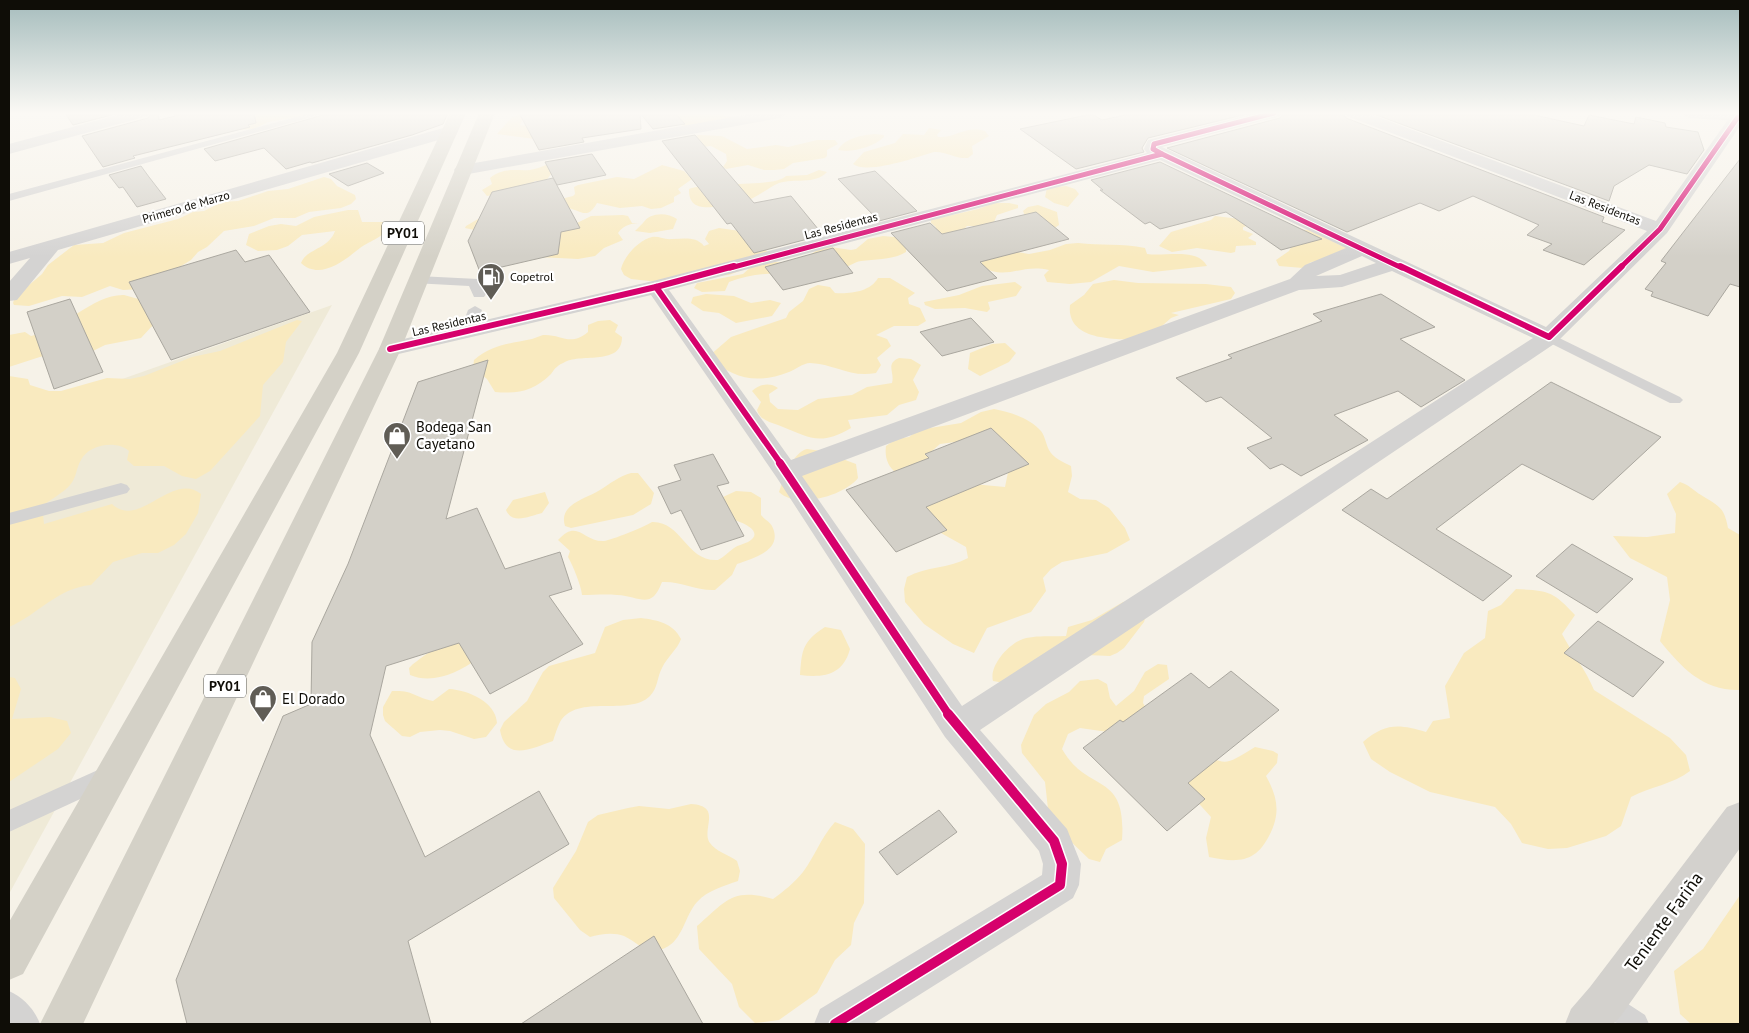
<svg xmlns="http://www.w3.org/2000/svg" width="1749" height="1033" viewBox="0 0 1749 1033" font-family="'PT Sans',sans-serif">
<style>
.built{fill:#efead7}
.green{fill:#f9eabf;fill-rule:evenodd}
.building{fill:#d3d0c8;stroke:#aaa79f}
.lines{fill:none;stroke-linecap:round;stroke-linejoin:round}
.lane{fill:#d4d3d2;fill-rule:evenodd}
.street{fill:#d4d3d2;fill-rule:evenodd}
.secondary{fill:#d3d1cd;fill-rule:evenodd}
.highway{fill:#d4d1c7;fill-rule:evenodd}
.cycleway-far3-casing{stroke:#fff;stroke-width:7}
.cycleway-far2-casing{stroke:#fff;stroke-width:9}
.cycleway-far1-casing{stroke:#fff;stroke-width:11}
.cycleway-casing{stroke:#fff;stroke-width:13}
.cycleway-far3{stroke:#d6006c;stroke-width:5}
.cycleway-far2{stroke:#d6006c;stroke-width:6}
.cycleway-far1{stroke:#d6006c;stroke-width:8}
.cycleway{stroke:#d6006c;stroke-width:10}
.labels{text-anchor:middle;stroke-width:4.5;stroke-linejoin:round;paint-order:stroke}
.far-street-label{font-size:12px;fill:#0f0d07;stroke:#fff}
.far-poi-label{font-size:12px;fill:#0f0d07;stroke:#fff;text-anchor:start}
.shield{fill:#fff;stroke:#575651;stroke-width:1}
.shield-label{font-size:14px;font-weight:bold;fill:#0f0d07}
.poi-label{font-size:15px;fill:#0f0d07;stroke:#fff;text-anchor:start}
.near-street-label{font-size:18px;fill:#0f0d07;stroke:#fff}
</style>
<rect width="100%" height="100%" fill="#f6f2e8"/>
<path class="built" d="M 332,305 L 9,894 L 9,419 Z"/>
<g class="green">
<path d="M 253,113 L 320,113 L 268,122 L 254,129 L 235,130 L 239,117 Z"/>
<path d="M 682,113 L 719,113 L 725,116 L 737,117 L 686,127 L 677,123 L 674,115 Z"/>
<path d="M 524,114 L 525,116 L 520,125 L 528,126 L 535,139 L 497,134 L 512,117 Z"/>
<path d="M 929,128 L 941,130 L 937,135 L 938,137 C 957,138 964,125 985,131 L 989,136 L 972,146 L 973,154 L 968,158 C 955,159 946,151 934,152 C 917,157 867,175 853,164 L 864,152 L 895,143 L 903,134 L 924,135 Z"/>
<path d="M 875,134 L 884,135 L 884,137 C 873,147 853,153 838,150 C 844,138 863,135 875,134 Z"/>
<path d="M 699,135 L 722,136 L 747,149 L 776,145 L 788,147 L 817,140 L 835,140 L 838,144 L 827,150 L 827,156 L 825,158 L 793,163 L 784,169 L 774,170 L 764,170 L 748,165 L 726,169 L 723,167 L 727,161 L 726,154 L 711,146 L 701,147 L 690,137 Z"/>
<path d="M 546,165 L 550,166 L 553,171 L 546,181 L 535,181 L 526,187 L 492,195 L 487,196 L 482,190 L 492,184 L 490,178 C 503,167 515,171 530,170 C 536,169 541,167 546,165 Z"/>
<path d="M 662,165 L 684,171 L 692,179 L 678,189 L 681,193 L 674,197 L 674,202 L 661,208 L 651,209 L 642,206 L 620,208 L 597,203 C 586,223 579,207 564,208 L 484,232 L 465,228 L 466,226 L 478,219 L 573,196 L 575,194 L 574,187 L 578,185 L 617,177 L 634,179 Z"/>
<path d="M 819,170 L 827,172 C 815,185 794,178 779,183 C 770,187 761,194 753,198 C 748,201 739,201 734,203 C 717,206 688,216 689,189 C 709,181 775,188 786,176 L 807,175 Z"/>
<path d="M 324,177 L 331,179 L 337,186 L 355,195 L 356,199 L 351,204 L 341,208 L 309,212 L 295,218 L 274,218 L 254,226 L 224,231 L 207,247 L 198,252 L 191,260 L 143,289 L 123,290 L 110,286 L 82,297 L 62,296 L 29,306 L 14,305 L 13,303 L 15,297 L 42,274 L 48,265 L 74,245 L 103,243 L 124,233 L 178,219 L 193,212 L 204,211 L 222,202 L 238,201 L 268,191 L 288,189 Z"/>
<path d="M 1066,186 L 1075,189 L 1079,194 L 1068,207 L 1054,203 L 1045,197 L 1047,188 Z"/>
<path d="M 994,203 L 1009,203 L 1018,205 L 1018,208 L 997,215 L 994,222 L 987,226 L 967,226 L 960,233 L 958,241 L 933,232 L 936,227 L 931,223 L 931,220 L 978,209 Z"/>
<path d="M 1038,205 L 1057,212 L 1059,225 L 1053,229 L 1028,223 L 1023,211 L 1028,207 Z"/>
<path d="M 348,210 L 358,210 L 362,222 L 388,222 L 390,224 C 384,238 371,240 360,248 C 345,260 320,281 301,263 C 307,248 328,250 335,231 L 302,235 L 288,246 L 277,250 L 258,251 L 246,245 L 249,234 L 269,226 L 281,224 L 296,226 L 314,217 Z"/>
<path d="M 623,215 L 628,216 L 632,223 L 643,223 C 650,212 667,212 677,219 L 673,229 L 650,233 L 635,231 L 643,223 C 633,223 624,224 618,233 L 623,240 L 604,248 L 595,256 L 578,259 L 538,257 L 505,242 L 577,223 L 591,216 Z"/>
<path d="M 1215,216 L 1240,219 L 1251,225 L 1243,227 L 1243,230 L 1253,234 L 1248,238 L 1256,242 L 1256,245 L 1236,246 L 1235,252 L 1231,253 L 1197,248 L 1172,252 L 1159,246 L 1171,232 L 1211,220 Z"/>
<path d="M 719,228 L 740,231 L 775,257 L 729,275 L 658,282 L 631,279 L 624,275 L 621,269 C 624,256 639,240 652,237 C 659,236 665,240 672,239 C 683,239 696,236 704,246 L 709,244 L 705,239 L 709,231 Z"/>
<path d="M 1300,230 C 1322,227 1329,245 1351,248 L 1327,260 L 1311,262 L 1303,268 L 1279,266 L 1276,260 L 1289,251 Z"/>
<path d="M 883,236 L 906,238 L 906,252 C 893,260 876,259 861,261 C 854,262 847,268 840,269 C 803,276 765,268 729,282 L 725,291 L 702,292 L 694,288 L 697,283 L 743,274 L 752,266 L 775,262 L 798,263 L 823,246 L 851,250 L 856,249 L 868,239 Z"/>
<path d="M 1078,243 C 1100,246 1122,243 1145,248 L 1147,254 C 1165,257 1197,247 1207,266 L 1153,272 L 1119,266 L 1091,282 L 1070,284 L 1047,282 L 1044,275 L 1049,270 C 1020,263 1007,282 981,266 L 982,261 L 1017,252 L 1029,254 L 1050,250 L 1066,244 Z"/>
<path d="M 878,278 L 890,278 L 915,293 L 908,298 L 909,304 L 920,308 L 926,321 L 918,326 L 894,326 L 876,335 L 887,339 L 891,346 L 877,358 L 881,365 L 876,373 C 850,378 835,364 810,363 C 803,363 795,370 789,372 C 758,384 733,380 709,356 L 731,337 L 786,318 L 789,312 L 803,301 L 809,289 L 818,285 L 830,287 L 835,293 C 850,294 870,292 878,278 Z"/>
<path d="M 1114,280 L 1138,283 L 1206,284 L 1231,287 L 1235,293 L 1231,299 L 1171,313 L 1179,315 L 1171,318 L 1146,340 C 1121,339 1066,343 1070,305 L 1084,295 L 1093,284 Z"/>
<path d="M 1015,282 L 1022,287 L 1016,296 L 988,302 L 990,309 L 987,312 L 965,308 L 935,309 L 925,305 L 924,302 L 959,295 L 982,286 Z"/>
<path d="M 706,294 L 734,296 L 751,303 L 770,300 L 781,303 L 772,316 L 736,323 L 719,313 L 703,311 L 691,303 L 693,297 Z"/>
<path d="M 124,295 L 142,300 L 153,325 L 141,338 L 105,345 L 87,354 L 46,355 L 9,367 L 9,335 L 25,332 L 31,336 C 64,330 93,294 124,295 Z"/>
<path d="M 297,320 L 302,321 L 286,342 L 283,362 L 263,385 L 260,416 L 210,471 L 196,479 L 182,476 L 164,466 L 134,466 L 127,460 L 129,451 C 117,440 89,444 81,460 C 76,468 77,477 70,485 C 63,493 51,499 42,506 L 44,524 L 112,504 C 139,530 172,471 201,494 L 198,513 L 186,534 L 174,545 L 158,553 L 142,553 L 113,562 L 91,585 C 57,588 39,614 9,627 L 9,376 L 28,379 L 30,385 L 49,391 L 61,391 L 107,378 L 130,379 L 144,376 L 192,357 L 220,351 Z"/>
<path d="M 610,320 L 618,325 L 615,332 L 622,337 C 622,366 582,353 565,362 C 558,365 555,368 551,374 C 534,391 518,394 495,392 L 487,379 L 473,368 L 474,360 C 493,344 509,344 532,339 C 536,338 539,336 543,335 C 562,334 570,347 588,332 L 588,325 L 598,321 Z"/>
<path d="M 1005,343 L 1016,353 L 1009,362 L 980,376 L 968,369 L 970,353 L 992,344 Z"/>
<path d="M 899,358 L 911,359 L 921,365 L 913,380 L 919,392 L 916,400 L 899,405 L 887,415 L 848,420 L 851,428 C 818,447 810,437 778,425 C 769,422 760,420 757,410 L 761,402 L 752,391 C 759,384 770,382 778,388 L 769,394 L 770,402 L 778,409 L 798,410 L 818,399 L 852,395 L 867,387 L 892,383 C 895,372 885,364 899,358 Z"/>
<path d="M 994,409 C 1010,412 1030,418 1041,431 C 1045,436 1046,444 1049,450 C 1053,458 1063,462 1071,466 L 1072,476 L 1068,492 L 1080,499 L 1096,500 L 1109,508 L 1125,528 L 1130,540 L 1107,553 L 1062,562 L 1051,569 L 1043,578 L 1046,591 L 1031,612 L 987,628 L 974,653 L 953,644 L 924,624 L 905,602 L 904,589 L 907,577 C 927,566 948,569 968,558 L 966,547 L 941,533 L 922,516 L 916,487 C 900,475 883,470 886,446 L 896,439 L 909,437 L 918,430 L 961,423 L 981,412 ZM 955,442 L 1000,446 L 1012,453 L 1005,487 L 962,483 L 949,478 L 932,451 L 940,444 Z"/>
<path d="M 807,449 L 821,451 L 856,464 L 858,478 C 845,495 797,510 779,492 C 783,479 793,452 807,449 Z"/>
<path d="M 631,473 L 638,473 L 654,493 L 651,504 L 633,515 L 571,528 L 565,526 C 558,504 586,499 600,490 C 611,483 618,477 631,473 Z"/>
<path d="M 1680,482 C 1689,485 1693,490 1701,495 C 1718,506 1724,506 1728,528 L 1740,535 L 1740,690 C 1703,691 1682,668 1660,641 L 1670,600 L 1667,577 L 1630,558 L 1613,536 L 1647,537 L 1675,533 L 1676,514 L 1667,494 Z"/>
<path d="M 736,491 L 751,492 L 761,498 L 761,515 C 764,519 770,522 772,526 C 784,550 754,558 737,564 L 732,575 L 715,590 C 696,591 681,581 662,582 C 651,611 640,596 617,595 C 606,594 593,595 582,595 C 581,585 573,566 568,557 L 570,551 L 558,540 C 578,518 583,542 604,541 C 612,540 644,527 652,522 C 682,521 686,562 718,560 C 724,557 728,552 734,548 C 738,545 744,544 748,542 C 767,531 739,521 731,519 L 723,497 Z"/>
<path d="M 545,492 L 549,503 L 542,513 C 530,516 512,525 506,510 L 513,500 Z"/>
<path d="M 1516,589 C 1548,591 1552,590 1575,615 L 1562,634 C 1572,653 1586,670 1594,690 L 1670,738 L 1686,755 L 1690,771 C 1673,784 1650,787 1631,797 L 1621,826 L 1606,836 L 1567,848 L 1548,849 L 1522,843 L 1511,824 L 1495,807 L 1430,792 L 1390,772 L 1371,759 L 1363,742 C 1385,723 1399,724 1426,732 L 1433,721 L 1450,718 L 1445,686 L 1464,653 L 1485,638 L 1488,611 L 1501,605 Z"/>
<path d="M 1131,601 L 1146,615 L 1144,622 L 1124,648 L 1117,653 L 1110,656 L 1064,654 L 1010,684 L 993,681 C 989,666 1008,644 1023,639 C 1036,635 1052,637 1066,636 L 1068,627 L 1092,620 L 1123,602 Z"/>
<path d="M 641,618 C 657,620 673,623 681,639 C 677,650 667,657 662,668 C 657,677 658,688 650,696 C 629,717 577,693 560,722 C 557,728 555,735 553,741 C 532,748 506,763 500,730 L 504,722 L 527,701 L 543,672 L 549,666 L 595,653 L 605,627 L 623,620 Z"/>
<path d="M 825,627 L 841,630 L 850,649 C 843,675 824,678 800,675 C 802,650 802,642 825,627 Z"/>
<path d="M 454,638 L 477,659 C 459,672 433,685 410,675 L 409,668 C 416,660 443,643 454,638 Z"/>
<path d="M 1158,664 L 1167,665 L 1169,679 L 1144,696 L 1143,703 L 1148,711 L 1108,732 L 1080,728 L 1068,734 L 1062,749 C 1088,795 1127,770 1122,840 L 1106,849 L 1100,862 L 1089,859 L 1063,834 L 1048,809 L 1045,782 L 1022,753 L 1021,745 L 1034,715 L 1046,704 L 1069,692 L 1080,681 L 1098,679 L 1107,684 L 1110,698 L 1116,706 L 1134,691 L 1145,672 Z"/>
<path d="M 9,677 L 15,678 L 21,689 L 12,719 L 50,717 L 67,721 L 71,733 L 58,749 L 9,782 Z"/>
<path d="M 449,689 C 468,690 496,702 497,723 L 486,737 L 474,739 L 450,731 L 440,730 L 420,732 L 410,737 L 402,736 L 385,721 L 383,715 L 383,707 L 392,691 C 414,690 414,697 433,701 Z"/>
<path d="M 1255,747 L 1273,751 L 1278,754 L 1277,763 L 1266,776 C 1277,796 1281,812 1270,834 C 1256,863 1238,863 1209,857 L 1206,838 L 1211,817 L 1192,796 L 1185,773 L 1194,750 C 1227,765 1223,767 1255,747 Z"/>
<path d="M 691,804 C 723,806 701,829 710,843 C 715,851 729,855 737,861 L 740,871 L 738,881 C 724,886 708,890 697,902 C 685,915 683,940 665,948 C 647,957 639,943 624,936 C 614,932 600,934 590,937 L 580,930 L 554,898 L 553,888 L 576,851 L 588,822 L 598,815 L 628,808 L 639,806 L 669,809 Z"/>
<path d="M 835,822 L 853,829 L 865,844 L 864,903 L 854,923 L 851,945 L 835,960 L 817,993 L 779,1020 L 755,1023 L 739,1007 L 732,984 L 699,949 L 697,926 C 726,901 732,887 773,899 C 784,891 794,883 803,872 C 815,856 820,839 835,822 Z"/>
<path d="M 1740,895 L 1740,1024 L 1691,1024 L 1680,1014 L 1674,971 L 1703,949 Z"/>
</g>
<g class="building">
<path d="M 65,113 L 119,113 L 73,125 Z"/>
<path d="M 152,113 L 158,113 L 159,120 L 175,116 L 172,113 L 254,113 L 256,123 L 248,125 L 250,127 L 133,156 L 135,158 L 103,167 L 82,136 L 148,118 Z"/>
<path d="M 330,113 L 448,113 L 443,124 L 412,135 L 312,163 L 310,162 L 286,169 L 264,148 L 215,161 L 204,149 Z"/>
<path d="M 519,113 L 675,113 L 685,124 L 653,129 L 640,113 L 641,129 L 582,138 L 584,142 L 539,150 Z"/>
<path d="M 1135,113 L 1251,113 L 1148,138 L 1142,148 L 1144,152 L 1076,169 L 1020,129 L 1092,114 L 1102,120 Z"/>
<path d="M 1284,113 L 1343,113 L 1346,118 L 1604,217 L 1602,222 L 1625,230 L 1584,265 L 1543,250 L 1552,244 L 1527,235 L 1539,225 L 1473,196 L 1439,211 L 1420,203 L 1347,232 L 1167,148 L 1280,118 Z"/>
<path d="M 1371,113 L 1525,113 L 1584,126 L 1589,115 L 1634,124 L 1636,117 L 1665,123 L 1666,127 L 1698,132 L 1704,150 L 1687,174 L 1649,165 L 1614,186 L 1609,201 Z"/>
<path d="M 695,135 L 754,203 L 791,196 L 823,235 L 754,253 L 731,223 L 727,224 L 662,141 Z"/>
<path d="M 592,154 L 606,175 L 557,185 L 545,162 Z"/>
<path d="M 1740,159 L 1740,287 L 1730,284 L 1708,316 L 1651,296 L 1653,292 L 1645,289 L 1666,263 L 1661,261 Z"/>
<path d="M 1160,162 L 1322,239 L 1281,250 L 1226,212 L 1160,229 L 1150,222 L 1145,224 L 1100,190 L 1103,190 L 1091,180 Z"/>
<path d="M 367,163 L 384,173 L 348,186 L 329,174 Z"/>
<path d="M 141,166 L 149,177 L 166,199 L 137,207 L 123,187 L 119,188 L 109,175 Z"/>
<path d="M 875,171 L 917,211 L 879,221 L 838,179 Z"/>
<path d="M 553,178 L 580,228 L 561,232 L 558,254 L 480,272 L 468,241 L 492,192 Z"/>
<path d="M 1036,212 L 1069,239 L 980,262 L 997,278 L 947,291 L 891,233 L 930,223 L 942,234 Z"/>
<path d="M 833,248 L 853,273 L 783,290 L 765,267 Z"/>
<path d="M 236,250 L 245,262 L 269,255 L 310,312 L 171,360 L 129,282 Z"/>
<path d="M 1381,294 L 1435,327 L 1400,339 L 1465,380 L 1421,407 L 1398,391 L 1334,415 L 1368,440 L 1301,476 L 1282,464 L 1270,469 L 1247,448 L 1272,438 L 1221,397 L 1206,402 L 1176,378 L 1232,358 L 1228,355 L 1322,321 L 1313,314 Z"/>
<path d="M 70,299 L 103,372 L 54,389 L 27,312 Z"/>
<path d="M 971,318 L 994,342 L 942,356 L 920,332 Z"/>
<path d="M 488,360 L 446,519 L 477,508 L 505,569 L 560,552 L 572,589 L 549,596 L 583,644 L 490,694 L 459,643 L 386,666 L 370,735 L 425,857 L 539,791 L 569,844 L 408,941 L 431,1024 L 187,1024 L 176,980 L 283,716 L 311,704 L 312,642 L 348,564 L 418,382 Z"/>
<path d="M 1551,382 L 1661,437 L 1593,500 L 1522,464 L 1436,529 L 1512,576 L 1483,601 L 1342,510 L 1371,489 L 1387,499 Z"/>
<path d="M 991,428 L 1029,464 L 926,507 L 947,530 L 896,552 L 846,490 L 929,458 L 925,454 Z"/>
<path d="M 713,454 L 729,483 L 717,486 L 744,536 L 701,550 L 681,510 L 671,514 L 658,487 L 681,480 L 674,465 Z"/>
<path d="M 1572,544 L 1633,579 L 1597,613 L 1536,576 Z"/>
<path d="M 1598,621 L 1664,662 L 1633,697 L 1564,653 Z"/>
<path d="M 1231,671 L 1279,710 L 1188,783 L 1205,799 L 1167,831 L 1083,748 L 1120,720 L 1123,722 L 1191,673 L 1209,688 Z"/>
<path d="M 939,810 L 957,832 L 897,875 L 879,852 Z"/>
<path d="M 654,936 L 703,1024 L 521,1024 Z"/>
</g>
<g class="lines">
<g class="lane">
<path d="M 311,113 L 326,113 L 9,201 L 9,194 Z"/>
<path d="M 418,276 L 478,279 L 485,288 L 486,294 L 484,297 L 474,297 L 469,286 L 413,283 L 411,280 Z"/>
<path d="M 475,306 L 482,310 L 474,331 L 472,334 L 462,334 L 460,331 L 468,310 Z"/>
<path d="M 1549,333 L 1680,397 L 1683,400 L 1680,403 L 1670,403 L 1544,340 L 1542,337 L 1544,334 Z"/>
<path d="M 121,483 L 127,485 L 130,489 L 127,493 L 9,525 L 9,513 Z"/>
<path d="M 109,765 L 117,768 L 120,775 L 117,782 L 9,832 L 9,810 Z"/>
<path d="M 1605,989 L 1645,1015 L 1649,1024 C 1625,1024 1603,1028 1592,1002 L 1596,993 Z"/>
<path d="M 9,991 C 23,997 35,1010 40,1024 L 9,1024 Z"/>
</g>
<g class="street">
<path d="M 125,113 L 150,113 L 148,116 L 9,154 L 9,144 Z"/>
<path d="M 755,113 L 788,113 L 780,118 L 463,175 L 457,174 L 454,170 L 457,166 L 463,165 Z"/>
<path d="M 1257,113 L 1282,113 L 1280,116 L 1162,147 L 1546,327 L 1647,231 L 1347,116 L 1345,113 L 1367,113 L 1656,221 L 1732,114 L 1740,113 L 1740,126 L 1667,233 L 1557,342 L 980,730 L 1067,829 L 1081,864 L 1079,885 L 1073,898 L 873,1024 L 814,1024 L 820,1009 L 1042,875 L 1043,864 L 1039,851 L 945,737 L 777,478 L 651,295 L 390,356 L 382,354 L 379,349 L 382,344 L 653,281 L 1147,153 L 1144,149 L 1148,140 ZM 1160,160 L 1346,248 L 1305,265 L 1290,279 L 791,460 L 669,290 ZM 1362,256 L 1376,263 L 1340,275 L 1316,276 ZM 1392,271 L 1533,338 L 962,706 L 802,476 L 1299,290 L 1342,287 Z"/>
<path d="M 450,126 L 456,127 L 458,131 L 456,135 L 58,250 L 17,300 L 9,301 L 9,282 L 30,258 L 9,264 L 9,252 Z"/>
</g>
<g class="secondary">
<path d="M 1681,113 L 1740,113 L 1740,121 L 1689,118 Z"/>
<path d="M 1740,802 L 1740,848 L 1620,1017 L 1613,1024 L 1565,1024 L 1571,1009 L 1590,987 L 1727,807 Z"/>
</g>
<g class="highway">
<path d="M 450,113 L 466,113 L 359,353 L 23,974 L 9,980 L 9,922 L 337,353 Z"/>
<path d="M 479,113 L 495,113 L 401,349 L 83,1024 L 40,1024 L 379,349 Z"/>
</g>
<defs>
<g id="cycleway-far3">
<path d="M 1162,154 L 1402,268"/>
<path d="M 730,268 L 1162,154 L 1153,149 L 1154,144 L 1274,113"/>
<path d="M 1620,268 L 1660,229 L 1738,117 L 1740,118"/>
</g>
<g id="cycleway-far2">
<path d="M 1400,266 L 1549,337 L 1622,266"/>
<path d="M 656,287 L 781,464"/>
<path d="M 390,349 L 656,287 L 734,266"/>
</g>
<path id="cycleway-far1" d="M 780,463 L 949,715"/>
<path id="cycleway" d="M 835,1024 L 1060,885 L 1062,864 L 1054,841 L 948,714"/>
</defs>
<use href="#cycleway-far3" class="cycleway-far3-casing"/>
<use href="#cycleway-far2" class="cycleway-far2-casing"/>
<use href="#cycleway-far1" class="cycleway-far1-casing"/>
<use href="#cycleway" class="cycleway-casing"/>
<use href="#cycleway-far3" class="cycleway-far3"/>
<use href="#cycleway-far2" class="cycleway-far2"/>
<use href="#cycleway-far1" class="cycleway-far1"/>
<use href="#cycleway" class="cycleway"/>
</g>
<linearGradient id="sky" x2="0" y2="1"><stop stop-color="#a5bcbc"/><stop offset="0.44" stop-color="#fbf9f5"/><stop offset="1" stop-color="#fbf9f5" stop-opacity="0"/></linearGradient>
<rect width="1749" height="257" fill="url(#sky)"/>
<defs>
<symbol id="fuel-pin" viewBox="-11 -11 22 30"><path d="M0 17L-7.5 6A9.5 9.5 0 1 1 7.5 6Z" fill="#605d56" stroke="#fff"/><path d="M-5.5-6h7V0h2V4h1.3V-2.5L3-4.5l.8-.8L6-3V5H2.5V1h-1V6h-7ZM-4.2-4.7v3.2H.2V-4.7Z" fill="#fff"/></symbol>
<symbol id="shop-pin" viewBox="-11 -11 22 30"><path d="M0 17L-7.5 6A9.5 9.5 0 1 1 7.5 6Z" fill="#605d56" stroke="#fff"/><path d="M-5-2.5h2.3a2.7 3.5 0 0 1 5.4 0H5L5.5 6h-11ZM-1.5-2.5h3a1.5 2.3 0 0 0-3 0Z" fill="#fff"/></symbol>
</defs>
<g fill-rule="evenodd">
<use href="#fuel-pin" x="475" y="261" width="32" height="43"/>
<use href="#shop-pin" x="381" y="420" width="32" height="43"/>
<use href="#shop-pin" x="247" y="683" width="32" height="43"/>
</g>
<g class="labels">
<g class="far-street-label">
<text transform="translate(186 207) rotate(-16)" y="4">Primero de Marzo</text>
<text transform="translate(1605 208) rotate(21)" y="4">Las Residentas</text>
<text transform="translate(841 226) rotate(-15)" y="4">Las Residentas</text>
<text transform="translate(449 324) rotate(-13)" y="4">Las Residentas</text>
</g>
<g class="far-poi-label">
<text x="510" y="281">Copetrol</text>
</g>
<g class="shield">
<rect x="382" y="221.5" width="42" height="23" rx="4"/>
<rect x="204" y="674.5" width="42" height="23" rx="4"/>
</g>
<g class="shield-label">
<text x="403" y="238">PY01</text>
<text x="225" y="691">PY01</text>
</g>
<g class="poi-label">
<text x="416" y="432">Bodega San<tspan x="416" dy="17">Cayetano</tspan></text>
<text x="282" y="704">El Dorado</text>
</g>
<g class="near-street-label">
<text transform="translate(1664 922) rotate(-54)" y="6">Teniente Fariña</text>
</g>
</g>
<rect width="1749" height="1033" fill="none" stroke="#0f0d07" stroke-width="20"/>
</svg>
